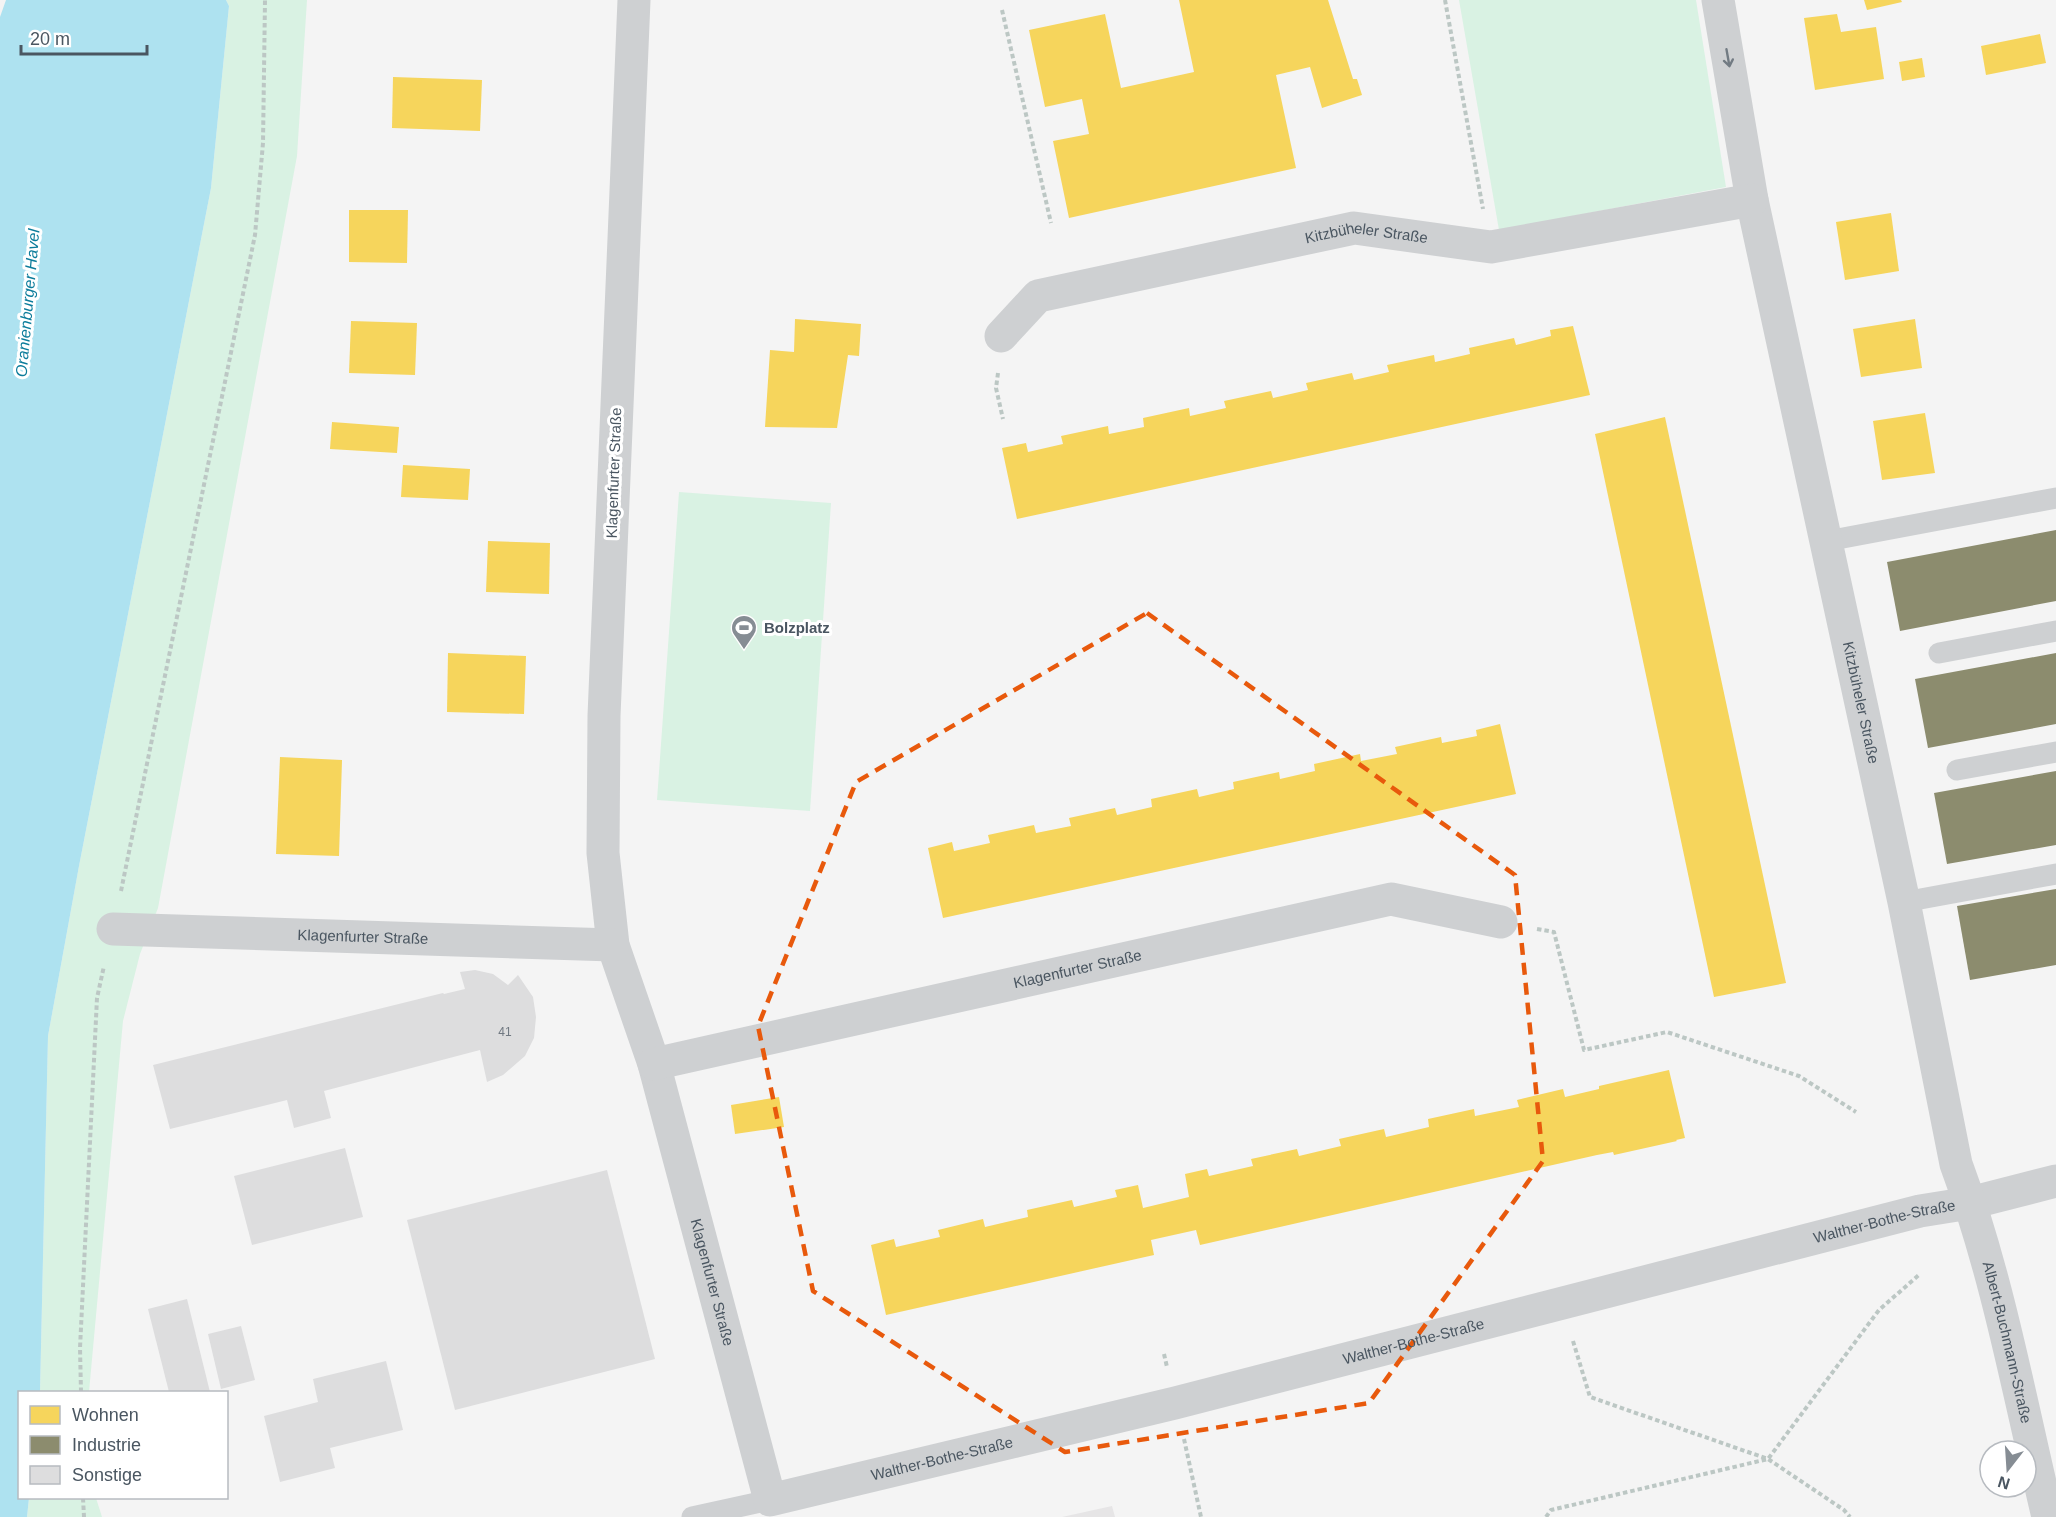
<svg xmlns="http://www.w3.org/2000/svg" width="2056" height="1517" viewBox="0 0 2056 1517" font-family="Helvetica,sans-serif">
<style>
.education{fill:#e6e5e6}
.green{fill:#d9f2e3}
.water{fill:#aee2f0}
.homes{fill:#f6d55c}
.industry{fill:#8c8c6e}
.building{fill:#ddddde}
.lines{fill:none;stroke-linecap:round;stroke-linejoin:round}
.path{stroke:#bcc7c4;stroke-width:4;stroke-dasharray:4.5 3;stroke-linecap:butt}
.lane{stroke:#ced0d2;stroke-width:21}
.street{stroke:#ced0d2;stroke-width:33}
.oneway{stroke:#727b83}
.marked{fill:none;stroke:#e8590c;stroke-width:4.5;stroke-dasharray:12 8;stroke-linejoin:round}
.labels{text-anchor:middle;stroke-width:6;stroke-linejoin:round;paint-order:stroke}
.number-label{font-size:12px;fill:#707881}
.street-label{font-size:15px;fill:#4a5661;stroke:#fff}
.poi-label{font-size:15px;font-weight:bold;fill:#4a5661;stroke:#fff;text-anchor:start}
.water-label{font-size:16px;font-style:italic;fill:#0c7c9b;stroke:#fff}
</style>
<rect width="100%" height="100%" fill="#f4f4f4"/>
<path class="education" d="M 1112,1506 L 1115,1517 L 1062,1517 Z"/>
<g class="green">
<path d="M 226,0 L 307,0 L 297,156 L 158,908 L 140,954 L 123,1021 L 89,1392 L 40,1392 L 48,1036 L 79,866 L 211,188 L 229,6 Z"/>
<path d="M 1459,0 L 1696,0 L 1726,187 L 1499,230 Z"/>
<path d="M 679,492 L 831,503 L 810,811 L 657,800 Z"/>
<path d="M 29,1498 L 96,1498 L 102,1517 L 27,1517 Z"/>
</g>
<path class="water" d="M 6,0 L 226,0 L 229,6 L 211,188 L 79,866 L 48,1036 L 40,1392 L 20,1392 L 20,1498 L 29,1498 L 27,1517 L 0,1517 L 0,17 Z"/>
<g class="homes">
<path d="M 1179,0 L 1328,0 L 1353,79 L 1357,79 L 1362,95 L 1322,108 L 1310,67 L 1276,75 L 1296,168 L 1069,218 L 1053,141 L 1089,134 L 1082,99 L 1045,107 L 1029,30 L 1105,14 L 1121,88 L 1194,72 Z"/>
<path d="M 1864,0 L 1901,0 L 1902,2 L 1867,10 Z"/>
<path d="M 1837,14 L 1841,32 L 1876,27 L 1884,79 L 1815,90 L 1804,18 Z"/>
<path d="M 2040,34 L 2046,63 L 1986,75 L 1981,46 Z"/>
<path d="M 1922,58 L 1925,77 L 1902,81 L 1899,62 Z"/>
<path d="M 393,77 L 482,80 L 480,131 L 392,128 Z"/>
<path d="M 349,210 L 408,210 L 407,263 L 349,262 Z"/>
<path d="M 1891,213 L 1899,271 L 1845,280 L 1836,222 Z"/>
<path d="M 795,319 L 861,324 L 859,356 L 848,355 L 837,428 L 765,427 L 770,350 L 794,352 Z"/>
<path d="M 1915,319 L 1922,368 L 1861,377 L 1853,329 Z"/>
<path d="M 351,321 L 417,323 L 415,375 L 349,373 Z"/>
<path d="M 1573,326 L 1590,395 L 1017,519 L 1002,448 L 1026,443 L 1028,452 L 1063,444 L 1061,436 L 1108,426 L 1109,434 L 1144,427 L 1143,418 L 1189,408 L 1190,416 L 1226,408 L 1224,401 L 1271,391 L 1273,398 L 1308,390 L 1306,383 L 1352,373 L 1354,380 L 1389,372 L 1387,365 L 1434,355 L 1435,362 L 1470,354 L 1469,348 L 1514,338 L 1516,345 L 1551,336 L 1550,330 Z"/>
<path d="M 1925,413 L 1935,473 L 1882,480 L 1873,421 Z"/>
<path d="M 1665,417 L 1786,983 L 1714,997 L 1595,434 Z"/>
<path d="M 332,422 L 399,427 L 397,453 L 330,449 Z"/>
<path d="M 403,465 L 470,469 L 468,500 L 401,497 Z"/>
<path d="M 488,541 L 550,543 L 549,594 L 486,592 Z"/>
<path d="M 448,653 L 526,656 L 524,714 L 447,712 Z"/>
<path d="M 1500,724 L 1516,794 L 943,918 L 928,848 L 952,842 L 954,851 L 990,843 L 988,835 L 1034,825 L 1036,833 L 1071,826 L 1069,818 L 1115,808 L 1117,815 L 1152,807 L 1151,799 L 1197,789 L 1199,797 L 1234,789 L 1233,782 L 1279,772 L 1280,779 L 1315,771 L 1314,764 L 1360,754 L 1361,761 L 1397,754 L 1395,747 L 1441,737 L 1442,743 L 1477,736 L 1476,730 Z"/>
<path d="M 280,757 L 342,760 L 339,856 L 276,854 Z"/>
<path d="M 1669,1070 L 1685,1138 L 1676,1140 L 1677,1141 L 1614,1155 L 1613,1152 L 1597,1155 L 1200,1245 L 1196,1230 L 1151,1240 L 1154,1255 L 886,1315 L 871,1245 L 894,1239 L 896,1247 L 940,1237 L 938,1230 L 983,1219 L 985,1227 L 1028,1217 L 1027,1210 L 1072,1200 L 1074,1207 L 1117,1197 L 1115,1190 L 1138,1185 L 1143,1208 L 1189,1197 L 1185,1174 L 1207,1169 L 1209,1176 L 1253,1166 L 1251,1159 L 1297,1149 L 1299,1156 L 1341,1146 L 1339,1139 L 1384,1129 L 1386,1137 L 1429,1127 L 1428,1119 L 1474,1109 L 1475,1116 L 1519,1107 L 1517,1100 L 1563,1089 L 1565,1097 L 1599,1089 L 1599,1086 Z"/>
<path d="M 779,1097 L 784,1127 L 735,1134 L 731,1105 Z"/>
</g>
<g class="industry">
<path d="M 2056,530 L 2056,601 L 1900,631 L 1887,562 Z"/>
<path d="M 2056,653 L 2056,724 L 1928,748 L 1915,679 Z"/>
<path d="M 2056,771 L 2056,845 L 1947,864 L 1934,793 Z"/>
<path d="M 2056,889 L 2056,965 L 1970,980 L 1957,906 Z"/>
</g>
<g class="building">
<path d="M 475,970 L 493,974 L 508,985 L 518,975 L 533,997 L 536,1017 L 534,1038 L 525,1056 L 503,1075 L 487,1082 L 480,1050 L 324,1091 L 331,1118 L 294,1128 L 287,1100 L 170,1129 L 153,1065 L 443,993 L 444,994 L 465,989 L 460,972 Z"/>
<path d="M 345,1148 L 363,1217 L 252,1245 L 234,1176 Z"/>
<path d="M 607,1170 L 655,1359 L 455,1410 L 407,1220 Z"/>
<path d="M 187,1299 L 210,1392 L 169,1392 L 148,1309 Z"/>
<path d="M 241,1326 L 255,1380 L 221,1389 L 208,1334 Z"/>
<path d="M 386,1361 L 403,1430 L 330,1448 L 335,1468 L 280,1482 L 264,1416 L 318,1402 L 313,1379 Z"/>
</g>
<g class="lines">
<g class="path">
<path d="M 1445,0 L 1483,209"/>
<path d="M 1002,10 L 1051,223"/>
<path d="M 998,373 L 996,388 L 1003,419"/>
<path d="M 121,891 L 255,235 L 263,143 L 265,0"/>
<path d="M 1537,929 L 1554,932 L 1584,1050 L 1667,1032 L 1799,1076 L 1856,1112"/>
<path d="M 1573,1341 L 1590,1397 L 1768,1459 L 1844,1510 L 1850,1517"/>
<path d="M 1164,1354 L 1167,1367"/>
<path d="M 81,1392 L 80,1348 L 97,998 L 104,966"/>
<path d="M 1184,1439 L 1201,1517"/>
<path d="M 83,1498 L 84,1517"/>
<path d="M 1546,1517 L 1551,1510 L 1768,1459 L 1879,1310 L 1920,1274"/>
</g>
<g class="lane">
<path d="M 1827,541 L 2056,498"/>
<path d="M 1939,653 L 2056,631"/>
<path d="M 1957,770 L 2056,752"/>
<path d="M 1904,902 L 2056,874"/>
<path d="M 692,1517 L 770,1500"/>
</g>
<g class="street">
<path id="s1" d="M 634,0 L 604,716 L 603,853 L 613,945 L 654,1064 L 770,1500 L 1175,1403 L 1920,1211 L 1970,1203 L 2056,1181"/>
<path id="s2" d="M 1718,0 L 1752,200 L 1904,902 L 1956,1164 C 1998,1277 2020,1400 2048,1517"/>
<path id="s3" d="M 1001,336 L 1038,296 L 1354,228 L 1491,247 L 1752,200"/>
<path id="s4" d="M 113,929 L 613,945"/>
<path id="s5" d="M 654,1064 L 1391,899 L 1501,922"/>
</g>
</g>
<defs><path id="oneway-shaft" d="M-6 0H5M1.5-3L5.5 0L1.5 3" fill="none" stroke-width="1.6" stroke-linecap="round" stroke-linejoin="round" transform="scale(1.5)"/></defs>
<use class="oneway" href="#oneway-shaft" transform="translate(1728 58) rotate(80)"/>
<path class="marked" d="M 1147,613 L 1515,875 L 1543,1161 L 1369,1403 L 1065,1452 L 813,1291 L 758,1026 L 856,782 Z"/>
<defs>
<symbol id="stadium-pin" viewBox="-11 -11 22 30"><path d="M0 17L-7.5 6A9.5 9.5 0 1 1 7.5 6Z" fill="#868d94" stroke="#fff"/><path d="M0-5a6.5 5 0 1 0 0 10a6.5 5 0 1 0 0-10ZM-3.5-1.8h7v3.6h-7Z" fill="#fff"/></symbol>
</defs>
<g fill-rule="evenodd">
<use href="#stadium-pin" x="729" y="613" width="30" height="40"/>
</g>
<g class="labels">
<g class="number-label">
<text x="505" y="1036">41</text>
</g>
<g class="street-label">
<text dy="5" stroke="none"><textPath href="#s3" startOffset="390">Kitzbüheler Straße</textPath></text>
<text transform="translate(614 473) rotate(-88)" y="5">Klagenfurter Straße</text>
<text dy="5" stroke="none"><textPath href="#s2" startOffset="717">Kitzbüheler Straße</textPath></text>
<text dy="5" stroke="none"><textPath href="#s4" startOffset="250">Klagenfurter Straße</textPath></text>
<text dy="5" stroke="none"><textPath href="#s5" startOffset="434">Klagenfurter Straße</textPath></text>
<text dy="5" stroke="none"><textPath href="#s1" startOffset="2672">Walther-Bothe-Straße</textPath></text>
<text dy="5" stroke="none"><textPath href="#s1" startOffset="1298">Klagenfurter Straße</textPath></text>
<text dy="5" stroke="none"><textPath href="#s1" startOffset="2186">Walther-Bothe-Straße</textPath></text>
<text dy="5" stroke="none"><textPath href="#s2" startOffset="1374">Albert-Buchmann-Straße</textPath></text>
<text dy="5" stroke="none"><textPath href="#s1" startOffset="1700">Walther-Bothe-Straße</textPath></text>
</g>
<g class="poi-label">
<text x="764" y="633">Bolzplatz</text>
</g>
<g class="water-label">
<text transform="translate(27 303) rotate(-85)" y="6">Oranienburger Havel</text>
</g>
</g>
<rect x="18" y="1391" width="210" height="108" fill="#ffffff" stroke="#b7bbc0" stroke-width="1.5"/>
<rect x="30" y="1406" width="30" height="18" fill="#f6d55c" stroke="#b7bbc0" stroke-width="1.5"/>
<text x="72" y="1421" font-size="18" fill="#4a5661">Wohnen</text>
<rect x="30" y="1436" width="30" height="18" fill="#8c8c6e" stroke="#b7bbc0" stroke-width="1.5"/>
<text x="72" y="1451" font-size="18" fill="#4a5661">Industrie</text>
<rect x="30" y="1466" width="30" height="18" fill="#ddddde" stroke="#b7bbc0" stroke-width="1.5"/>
<text x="72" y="1481" font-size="18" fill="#4a5661">Sonstige</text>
<g transform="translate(2008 1469) rotate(197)"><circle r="28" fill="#ffffff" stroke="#b7bbc0" stroke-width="1.5"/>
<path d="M0-4.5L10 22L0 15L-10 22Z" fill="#868d94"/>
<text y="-9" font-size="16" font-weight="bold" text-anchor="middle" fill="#4a5661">N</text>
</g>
<path d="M21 45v9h126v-9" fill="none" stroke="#4a5661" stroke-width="3"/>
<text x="30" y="45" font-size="18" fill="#4a5661" stroke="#ffffff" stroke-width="4.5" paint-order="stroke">20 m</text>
</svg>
